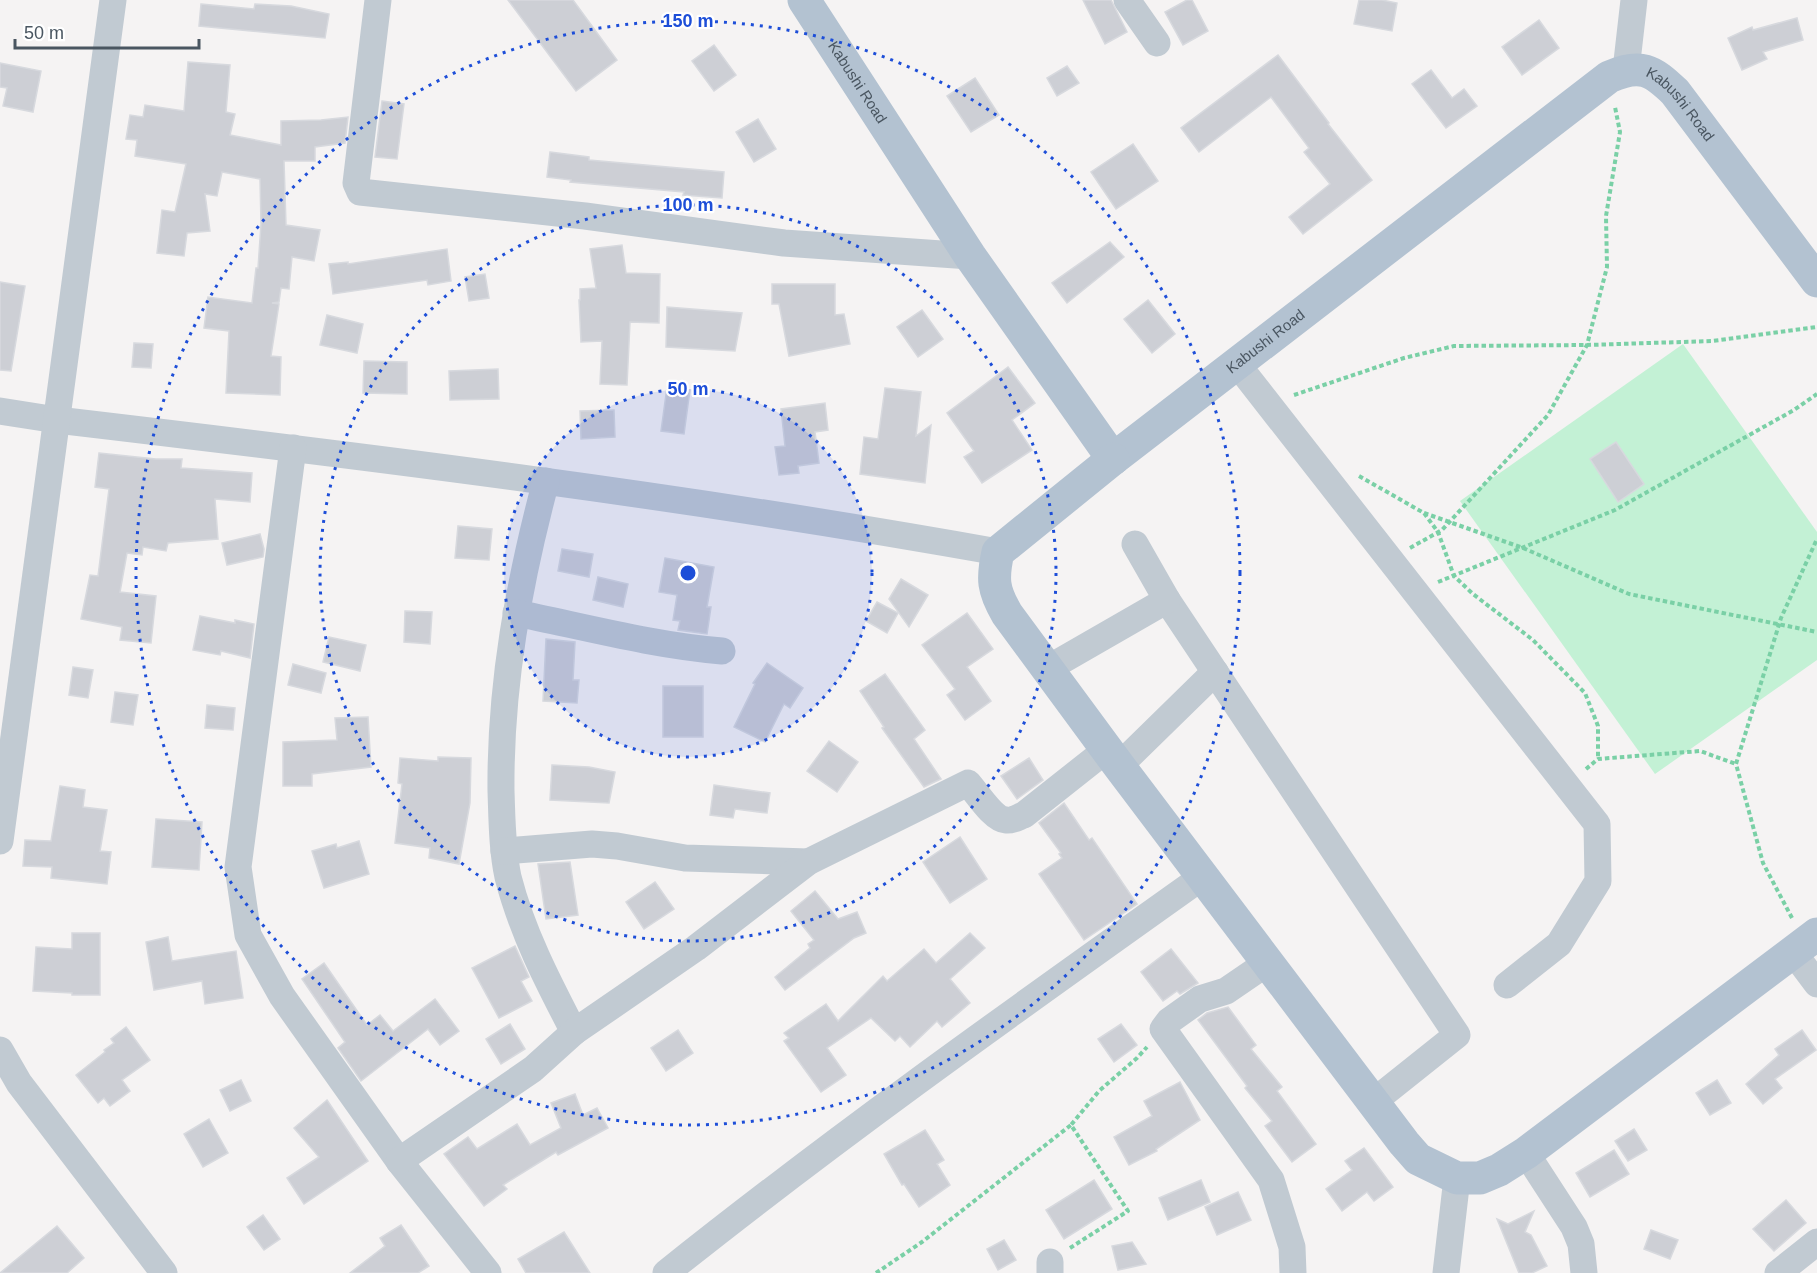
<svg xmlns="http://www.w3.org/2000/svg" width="1817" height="1273" viewBox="0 0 1817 1273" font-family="Arial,sans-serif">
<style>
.green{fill:#c3f1d5}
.building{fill:#cdcfd5;stroke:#d7d9de;stroke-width:1.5}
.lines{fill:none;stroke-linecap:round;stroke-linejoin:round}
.path{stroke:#7ad0a6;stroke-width:4;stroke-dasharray:4.5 3;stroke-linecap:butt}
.minor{stroke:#c1cad2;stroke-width:27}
.major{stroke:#b3c2d1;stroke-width:33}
.ring{fill:none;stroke:#1d4ed8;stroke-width:3;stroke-dasharray:3 6}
.labels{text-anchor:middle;stroke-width:4.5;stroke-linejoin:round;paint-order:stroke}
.street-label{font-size:15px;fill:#4a5661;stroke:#fff}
.centre{fill:#1d4ed8;stroke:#fff;stroke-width:3}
.ring-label{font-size:18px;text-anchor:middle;font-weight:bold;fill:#1d4ed8;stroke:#fff;stroke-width:4.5;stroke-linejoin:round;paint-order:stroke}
</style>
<rect width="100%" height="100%" fill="#f5f3f3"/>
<path class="green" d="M 1683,344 L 1817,532 L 1817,660 L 1655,774 L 1460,501 Z"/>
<g class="building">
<path d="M 508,0 L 573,0 L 617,60 L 576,91 Z"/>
<path d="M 1083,0 L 1111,0 L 1127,32 L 1105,44 Z"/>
<path d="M 1187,0 L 1192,0 L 1208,31 L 1183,45 L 1165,12 Z"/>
<path d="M 1359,0 L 1382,0 L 1397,3 L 1392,31 L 1354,24 Z"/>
<path d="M 201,4 L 254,9 L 255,4 L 291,6 L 329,14 L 325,38 L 199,26 Z"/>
<path d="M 1797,18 L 1803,40 L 1763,52 L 1767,59 L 1742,70 L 1728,38 L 1752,27 L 1753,30 Z"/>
<path d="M 1539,20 L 1559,48 L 1522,75 L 1502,47 Z"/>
<path d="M 714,45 L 736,75 L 714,91 L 692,61 Z"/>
<path d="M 1278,55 L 1329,123 L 1328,124 L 1372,180 L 1303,234 L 1289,217 L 1330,184 L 1304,152 L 1309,148 L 1271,97 L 1199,152 L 1181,128 Z"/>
<path d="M 188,62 L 230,65 L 226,112 L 235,114 L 230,135 L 281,145 L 281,121 L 321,120 L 348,117 L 345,143 L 315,147 L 315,161 L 284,161 L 286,225 L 320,230 L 314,261 L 292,257 L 289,289 L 281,288 L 279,302 L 272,303 L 279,304 L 271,356 L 281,357 L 280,395 L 226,393 L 229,331 L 204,328 L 208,297 L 252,303 L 256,268 L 258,268 L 261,224 L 260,179 L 222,172 L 217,196 L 205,194 L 210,231 L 187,233 L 184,256 L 157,253 L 162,210 L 175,212 L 186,164 L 135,156 L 137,140 L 126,139 L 130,115 L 143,117 L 145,105 L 184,111 Z"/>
<path d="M 0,63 L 41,71 L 33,112 L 3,106 L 7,88 L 0,87 Z"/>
<path d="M 1067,66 L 1079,83 L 1057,96 L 1047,78 Z"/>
<path d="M 1431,70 L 1452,98 L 1464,89 L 1477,106 L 1446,128 L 1412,84 Z"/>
<path d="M 975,78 L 999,115 L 971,132 L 947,96 Z"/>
<path d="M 382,101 L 404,104 L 397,159 L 375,157 Z"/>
<path d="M 758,119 L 776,149 L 754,162 L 736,132 Z"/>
<path d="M 1133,144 L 1158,181 L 1116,209 L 1091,172 Z"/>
<path d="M 550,152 L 589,157 L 589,160 L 724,172 L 722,198 L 683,195 L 684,192 L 570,182 L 571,180 L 547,177 Z"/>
<path d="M 1110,242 L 1124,257 L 1067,303 L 1052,283 Z"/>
<path d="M 622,245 L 626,273 L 660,274 L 659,323 L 630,322 L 627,385 L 600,384 L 602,341 L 581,342 L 579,300 L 580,300 L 580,289 L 596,288 L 590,249 Z"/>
<path d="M 447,249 L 451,281 L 428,285 L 427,280 L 333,294 L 329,264 L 348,262 L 348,264 Z"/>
<path d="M 485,274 L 489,298 L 469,301 L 465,277 Z"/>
<path d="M 0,282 L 25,286 L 11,371 L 0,370 Z"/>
<path d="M 772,284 L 835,284 L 835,315 L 844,314 L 850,344 L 789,356 L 779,304 L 772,304 Z"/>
<path d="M 1148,300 L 1175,334 L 1152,353 L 1124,319 Z"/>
<path d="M 667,307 L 742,313 L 735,351 L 666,347 Z"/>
<path d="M 922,310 L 943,339 L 918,357 L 897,327 Z"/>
<path d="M 327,315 L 363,324 L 357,353 L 320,345 Z"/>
<path d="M 134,343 L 153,344 L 151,368 L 132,367 Z"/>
<path d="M 364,361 L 407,362 L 407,394 L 363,393 Z"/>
<path d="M 1008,367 L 1035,403 L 1012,420 L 1032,450 L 982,483 L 964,457 L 974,451 L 947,413 Z"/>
<path d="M 498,369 L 499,399 L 450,400 L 449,371 Z"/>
<path d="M 667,387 L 690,390 L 684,434 L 661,431 Z"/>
<path d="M 885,388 L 921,392 L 916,436 L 931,425 L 925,483 L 860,474 L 864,437 L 878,439 Z"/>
<path d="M 825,403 L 828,430 L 815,432 L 819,463 L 798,466 L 799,473 L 779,475 L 775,447 L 785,446 L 781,409 Z"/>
<path d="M 614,410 L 615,437 L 581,439 L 580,411 Z"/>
<path d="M 1616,442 L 1644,484 L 1618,502 L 1590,459 Z"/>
<path d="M 99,453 L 156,459 L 182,459 L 181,468 L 252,473 L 250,502 L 215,499 L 218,539 L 168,543 L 166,551 L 143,547 L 142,555 L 127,553 L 120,592 L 156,596 L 151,643 L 120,640 L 122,627 L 81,619 L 90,575 L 98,576 L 109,489 L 95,487 Z"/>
<path d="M 458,526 L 492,529 L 489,560 L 455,558 Z"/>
<path d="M 260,534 L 264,549 L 263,557 L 227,565 L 222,543 Z"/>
<path d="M 562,549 L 593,554 L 589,577 L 558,571 Z"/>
<path d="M 665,558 L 714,567 L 707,607 L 711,607 L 707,634 L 678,630 L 680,621 L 673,620 L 677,595 L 659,592 Z"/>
<path d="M 598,577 L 628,584 L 623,607 L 593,600 Z"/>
<path d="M 901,579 L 928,595 L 909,627 L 889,599 Z"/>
<path d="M 877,602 L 898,613 L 887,633 L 866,621 Z"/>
<path d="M 405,611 L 432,612 L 430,644 L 404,642 Z"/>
<path d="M 967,613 L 993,649 L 967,667 L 991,701 L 965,720 L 947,695 L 955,689 L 922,645 Z"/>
<path d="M 200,616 L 235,623 L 235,620 L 254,624 L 250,658 L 221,651 L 220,655 L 193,650 Z"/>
<path d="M 329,637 L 366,645 L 360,671 L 323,662 Z"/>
<path d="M 546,639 L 575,642 L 573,680 L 579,680 L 577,703 L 543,701 Z"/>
<path d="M 767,663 L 803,688 L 790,708 L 784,704 L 765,742 L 734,727 L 755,684 L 753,683 Z"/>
<path d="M 293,664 L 326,673 L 321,693 L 288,685 Z"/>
<path d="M 73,667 L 93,670 L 88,698 L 69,695 Z"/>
<path d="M 885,674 L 925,730 L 914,739 L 941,779 L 924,787 L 882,728 L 884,727 L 860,691 Z"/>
<rect x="663" y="686" width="40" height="51"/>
<path d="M 115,692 L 138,695 L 133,725 L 111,722 Z"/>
<path d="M 207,705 L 235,708 L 233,730 L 205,728 Z"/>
<path d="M 368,717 L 371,767 L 312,774 L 312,786 L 283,786 L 283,742 L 337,740 L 335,718 Z"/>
<path d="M 829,741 L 858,762 L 837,792 L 807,771 Z"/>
<path d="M 438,757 L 471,758 L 470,803 L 459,864 L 429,858 L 430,848 L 395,843 L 402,784 L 398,783 L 400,758 L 438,761 Z"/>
<path d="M 1029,758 L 1043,780 L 1017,799 L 1001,776 Z"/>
<path d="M 552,765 L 589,767 L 615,772 L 609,803 L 550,800 Z"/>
<path d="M 714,785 L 770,793 L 767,813 L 735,809 L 733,818 L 710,815 Z"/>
<path d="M 60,786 L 85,790 L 83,807 L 107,810 L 100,851 L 111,852 L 107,884 L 51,878 L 52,867 L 23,866 L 25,840 L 51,841 Z"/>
<path d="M 1064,803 L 1089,840 L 1092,838 L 1137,904 L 1084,940 L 1039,874 L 1062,858 L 1059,854 L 1061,853 L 1039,823 Z"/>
<path d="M 156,819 L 202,822 L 199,870 L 152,867 Z"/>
<path d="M 960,837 L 987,879 L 950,903 L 923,862 Z"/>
<path d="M 359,841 L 369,874 L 324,888 L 312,851 L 336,844 L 337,848 Z"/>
<path d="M 570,862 L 578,915 L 546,919 L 538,864 Z"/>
<path d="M 655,882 L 674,909 L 644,929 L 626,902 Z"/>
<path d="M 815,891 L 838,919 L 857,912 L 866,933 L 854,938 L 785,990 L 775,977 L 810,948 L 808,944 L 814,940 L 791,911 Z"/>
<path d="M 72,933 L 100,933 L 100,995 L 72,995 L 72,993 L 33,991 L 36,947 L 72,949 Z"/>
<path d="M 970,933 L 985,948 L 950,979 L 970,1003 L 942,1027 L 937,1021 L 910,1047 L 900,1036 L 895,1041 L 871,1018 L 827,1048 L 846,1075 L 821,1092 L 784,1041 L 789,1038 L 784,1033 L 826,1004 L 838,1021 L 883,976 L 887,981 L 924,949 L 936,963 Z"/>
<path d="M 168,937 L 172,961 L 236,951 L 243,998 L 205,1004 L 202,981 L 154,990 L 146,942 Z"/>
<path d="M 515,946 L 529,977 L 521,981 L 532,1001 L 499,1018 L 472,968 Z"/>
<path d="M 1171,949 L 1198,983 L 1180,994 L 1177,991 L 1163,1001 L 1141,972 Z"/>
<path d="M 324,963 L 367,1025 L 380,1015 L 393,1031 L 435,999 L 459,1031 L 440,1045 L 428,1029 L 361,1081 L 338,1048 L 345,1042 L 302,979 Z"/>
<path d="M 1228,1007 L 1256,1045 L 1251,1049 L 1282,1087 L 1277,1091 L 1316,1144 L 1292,1162 L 1265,1126 L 1272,1121 L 1245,1088 L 1247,1086 L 1198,1020 L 1207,1013 Z"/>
<path d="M 510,1024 L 525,1049 L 501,1064 L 486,1039 Z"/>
<path d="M 1121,1024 L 1137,1045 L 1114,1062 L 1098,1039 Z"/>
<path d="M 126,1027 L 150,1060 L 122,1080 L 130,1091 L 110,1106 L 104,1098 L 98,1103 L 76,1075 L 105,1052 L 104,1050 L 114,1043 L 111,1039 Z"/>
<path d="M 678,1030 L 693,1053 L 666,1071 L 651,1048 Z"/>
<path d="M 1802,1030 L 1816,1050 L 1775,1079 L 1782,1088 L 1763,1104 L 1746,1084 L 1779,1055 L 1775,1049 Z"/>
<path d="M 241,1080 L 251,1101 L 230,1111 L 220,1090 Z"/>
<path d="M 1717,1080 L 1731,1103 L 1710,1115 L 1696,1093 Z"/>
<path d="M 1180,1082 L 1200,1120 L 1156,1149 L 1157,1151 L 1129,1165 L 1114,1137 L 1152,1116 L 1144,1101 Z"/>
<path d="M 575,1094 L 583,1115 L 597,1108 L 608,1128 L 558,1155 L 556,1152 L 503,1185 L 507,1189 L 484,1206 L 444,1154 L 468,1137 L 477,1149 L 517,1124 L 530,1145 L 561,1128 L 551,1103 Z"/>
<path d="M 327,1100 L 368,1161 L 304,1204 L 287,1178 L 319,1157 L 294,1128 Z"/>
<path d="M 209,1119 L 228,1153 L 203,1167 L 184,1134 Z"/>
<path d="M 1634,1129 L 1647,1150 L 1628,1161 L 1615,1141 Z"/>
<path d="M 925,1130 L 944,1160 L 937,1164 L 950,1185 L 919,1207 L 904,1184 L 902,1185 L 884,1154 Z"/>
<path d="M 1364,1148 L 1393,1187 L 1374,1201 L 1367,1192 L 1342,1211 L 1326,1189 L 1352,1170 L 1345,1161 Z"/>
<path d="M 1614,1150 L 1629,1174 L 1590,1197 L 1576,1173 Z"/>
<path d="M 1094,1180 L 1112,1209 L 1064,1239 L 1046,1210 Z"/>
<path d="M 1201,1180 L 1210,1202 L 1168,1220 L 1159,1198 Z"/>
<path d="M 1238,1192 L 1251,1220 L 1217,1235 L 1205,1207 Z"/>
<path d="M 1786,1200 L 1806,1223 L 1774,1251 L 1753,1229 Z"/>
<path d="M 1534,1211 L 1525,1232 L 1531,1235 L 1547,1266 L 1532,1273 L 1519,1273 L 1497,1219 L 1508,1224 Z"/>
<path d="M 263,1215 L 280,1239 L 264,1250 L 247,1227 Z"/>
<path d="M 401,1225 L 429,1266 L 418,1273 L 350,1273 L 385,1246 L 380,1238 Z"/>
<path d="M 57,1226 L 84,1258 L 67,1273 L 0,1273 Z"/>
<path d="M 1651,1230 L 1678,1240 L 1670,1259 L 1644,1249 Z"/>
<path d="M 564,1232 L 590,1273 L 526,1273 L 518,1259 Z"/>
<path d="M 1004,1240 L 1016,1260 L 998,1270 L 987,1249 Z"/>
<path d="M 1132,1242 L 1146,1264 L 1118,1270 L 1112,1246 Z"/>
</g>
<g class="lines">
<g class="path">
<path d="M 1294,395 L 1404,358 L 1454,346 L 1587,345 L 1712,341 L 1817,327"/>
<path d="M 1359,476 L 1424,513 L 1438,532 L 1454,576 L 1473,594 L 1533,640 L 1585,693 L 1598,726 L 1598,759"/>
<path d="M 1424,513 L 1523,548 L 1629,594 L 1817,632"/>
<path d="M 1410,548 L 1442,530 L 1548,415 L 1587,345 L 1607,267 L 1606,216 L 1620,132 L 1615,107"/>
<path d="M 1438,582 L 1615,510 L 1794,410 L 1817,394"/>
<path d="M 1586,769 L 1598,759 L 1700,751 L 1736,764"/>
<path d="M 1792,918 L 1763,863 L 1736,764 L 1781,618 L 1817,539"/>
<path d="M 1070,1248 L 1128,1211 L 1071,1125 L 1099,1091 L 1137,1058 L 1147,1047"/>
<path d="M 876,1273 L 922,1242 L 1071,1125"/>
</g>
<g class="minor">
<path d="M 378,0 L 356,183 L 360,192 L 585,216 L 784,243 L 970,256"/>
<path d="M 1127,0 L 1157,43"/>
<path d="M 1626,70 L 1634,0"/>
<path d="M 1237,364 L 1597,824 L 1598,881 L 1559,944 L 1507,985"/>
<path d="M 0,411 L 57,420 C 371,457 686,496 998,552"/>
<path d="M 293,448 L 238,867 L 248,935 L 282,996 L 399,1161 L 488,1273"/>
<path d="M 546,481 C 519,582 500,685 501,791 C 502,819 502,849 508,877 C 522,932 548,982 574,1032"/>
<path d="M 1167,600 L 1457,1035 L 1373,1102"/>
<path d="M 516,613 C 585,627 652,645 722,651"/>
<path d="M 1047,669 L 1167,600 L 1135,544"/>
<path d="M 1119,766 L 1215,672"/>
<path d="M 0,841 L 113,0"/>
<path d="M 504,851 L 592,844 L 617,846 L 685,858 L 808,862"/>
<path d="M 1793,952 L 1817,984"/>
<path d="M 1267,963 L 1226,991 L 1200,999 L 1169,1021 L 1163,1029 L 1271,1180 L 1292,1247 L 1293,1273"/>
<path d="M 0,1050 L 19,1083 L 164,1273"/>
<path d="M 1526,1153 L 1574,1227 L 1581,1244 L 1584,1273"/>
<path d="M 399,1161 L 533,1069 L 574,1032 L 696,948 L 808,862 L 968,783 C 977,793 993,819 1006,820 C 1012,821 1018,817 1024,815 L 1106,750"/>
<path d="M 666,1273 C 840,1134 1021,1006 1202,877"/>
<path d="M 1050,1273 L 1050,1262"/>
<path d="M 1446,1273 L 1457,1178"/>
<path d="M 1778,1273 L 1817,1242"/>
</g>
<g class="major">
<path id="s1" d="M 804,0 L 970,256 L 1113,459 L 1609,77 C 1641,63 1652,70 1675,92 L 1817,281"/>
<path d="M 1113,459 L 998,552 C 992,579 993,590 1007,614 L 1119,766 L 1404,1143 L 1418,1159 L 1457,1178 L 1480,1178 L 1499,1170 L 1526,1153 L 1817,934"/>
</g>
</g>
<circle cx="688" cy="573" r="184" fill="#1d4ed8" fill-opacity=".12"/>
<g class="ring">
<circle cx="688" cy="573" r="184"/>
<circle cx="688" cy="573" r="368"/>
<circle cx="688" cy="573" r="552"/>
</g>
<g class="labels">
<g class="street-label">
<text dy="5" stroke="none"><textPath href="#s1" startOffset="98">Kabushi Road</textPath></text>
<text dy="5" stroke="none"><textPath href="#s1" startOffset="1266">Kabushi Road</textPath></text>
<text dy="5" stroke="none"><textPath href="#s1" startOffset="746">Kabushi Road</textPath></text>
</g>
</g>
<circle cx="688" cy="573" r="9" class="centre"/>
<g class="ring-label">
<text x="688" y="27">150 m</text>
<text x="688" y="211">100 m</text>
<text x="688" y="395">50 m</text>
</g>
<path d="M15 39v9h184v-9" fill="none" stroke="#4a5661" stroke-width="3"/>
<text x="24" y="39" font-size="18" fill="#4a5661" stroke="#ffffff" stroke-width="4.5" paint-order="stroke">50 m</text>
</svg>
